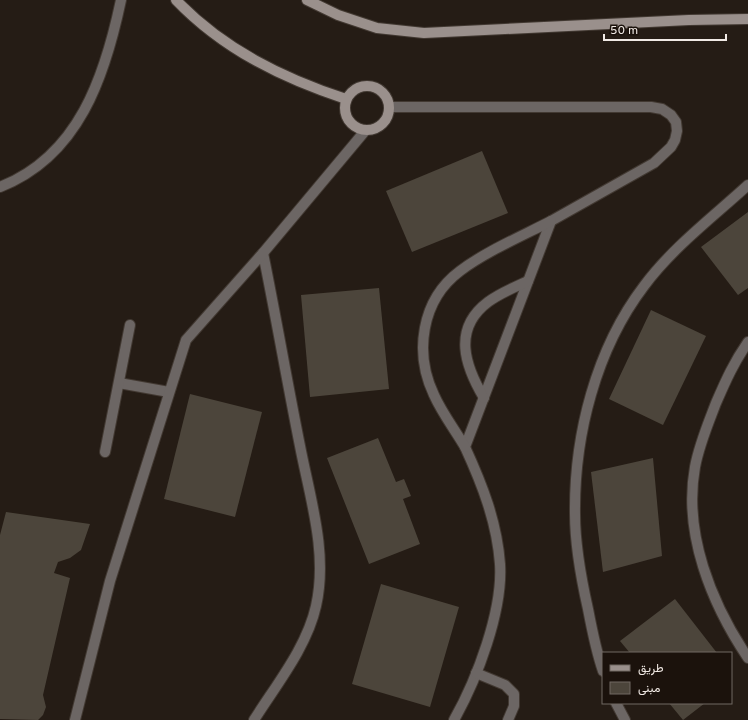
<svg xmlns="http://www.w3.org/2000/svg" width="748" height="720" viewBox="0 0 748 720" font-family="Overpass,Vazirmatn,sans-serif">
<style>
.building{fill:#4c453b}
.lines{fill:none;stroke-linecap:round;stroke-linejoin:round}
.lane-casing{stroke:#423932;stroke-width:12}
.street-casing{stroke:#423932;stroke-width:12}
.secondary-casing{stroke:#423932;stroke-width:12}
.lane{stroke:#6c6664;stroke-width:10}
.street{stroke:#6c6664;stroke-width:10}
.secondary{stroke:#9a908c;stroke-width:10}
</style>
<rect width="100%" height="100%" fill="#251c15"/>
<g class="building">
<path d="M 482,151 L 508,213 L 412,252 L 386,191 Z"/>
<path d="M 748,212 L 748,288 L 738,295 L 701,247 Z"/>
<path d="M 379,288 L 389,389 L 310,397 L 301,295 Z"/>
<path d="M 651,310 L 706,336 L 663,425 L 609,399 Z"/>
<path d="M 190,394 L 262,412 L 235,517 L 164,499 Z"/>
<path d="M 378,438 L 396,482 L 404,479 L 411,496 L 403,499 L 420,544 L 369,564 L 327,458 Z"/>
<path d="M 653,458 L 662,556 L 603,572 L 591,472 Z"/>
<path d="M 6,512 L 90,524 L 81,550 L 70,558 L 58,562 L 54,573 L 70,578 L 43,695 L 46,707 L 43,715 L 38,720 L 0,719 L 0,535 Z"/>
<path d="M 381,584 L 459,607 L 430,707 L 352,684 Z"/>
<path d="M 675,599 L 717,653 L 630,653 L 620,641 Z"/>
<path d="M 669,703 L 705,703 L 683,720 Z"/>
</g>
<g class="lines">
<defs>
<g id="lane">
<path d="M 389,107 L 651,107 L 662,109 L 671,115 L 676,122 L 677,131 L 675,140 L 671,147 L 654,163 L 551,221 L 465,447 C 482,484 497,522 500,564 C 503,611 477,679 454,720"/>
<path d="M 119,383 L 169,392"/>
<path d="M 484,398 C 465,366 452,329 488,302 C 500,293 515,287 528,281"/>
<path d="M 465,447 C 455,430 442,413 434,395 C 414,353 421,300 460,271 C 485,252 522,236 551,221"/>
<path d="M 105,452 L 130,325"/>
<path d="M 476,673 L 505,685 L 514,694 L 514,706 L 508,720"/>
<path d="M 254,720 C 276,685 307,647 316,606 C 328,553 310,498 300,446 C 287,381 276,317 263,253"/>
</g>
<g id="street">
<path d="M 0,187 C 79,156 105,76 121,0"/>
<path d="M 748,342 C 734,362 726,380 716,403 C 708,424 699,445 695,467 C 683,533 711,603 748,658"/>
<path d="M 603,671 C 596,651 592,630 588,609 C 581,578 575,546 575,514 C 574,435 596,349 644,286 C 672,248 713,217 748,185"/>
<path d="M 616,703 L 625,720"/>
<path d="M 75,720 L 110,581 L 186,340 L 263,253 L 365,131"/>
</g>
<g id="secondary">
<path d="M 176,0 C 223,49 282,78 346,99"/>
<path d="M 307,0 L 338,15 L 377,28 L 424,33 L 689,20 L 748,19"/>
<circle cx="367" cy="108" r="22"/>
</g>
</defs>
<use href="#lane" class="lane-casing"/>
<use href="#street" class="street-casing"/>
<use href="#secondary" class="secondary-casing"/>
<use href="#lane" class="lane"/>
<use href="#street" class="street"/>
<use href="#secondary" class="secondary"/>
</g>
<rect x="602" y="652" width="130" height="52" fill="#1b120c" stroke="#716863"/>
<rect x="610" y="665" width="20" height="6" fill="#9a908c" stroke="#716863"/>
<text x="638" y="672" font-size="12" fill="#f1eae5">طريق</text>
<rect x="610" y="682" width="20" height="12" fill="#4c453b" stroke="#716863"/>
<text x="638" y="692" font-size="12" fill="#f1eae5">مبنى</text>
<path d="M604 34v6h122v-6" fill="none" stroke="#f1eae5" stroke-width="2"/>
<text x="610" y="34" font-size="12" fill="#f1eae5" stroke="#1b120c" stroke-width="3" paint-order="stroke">50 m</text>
</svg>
